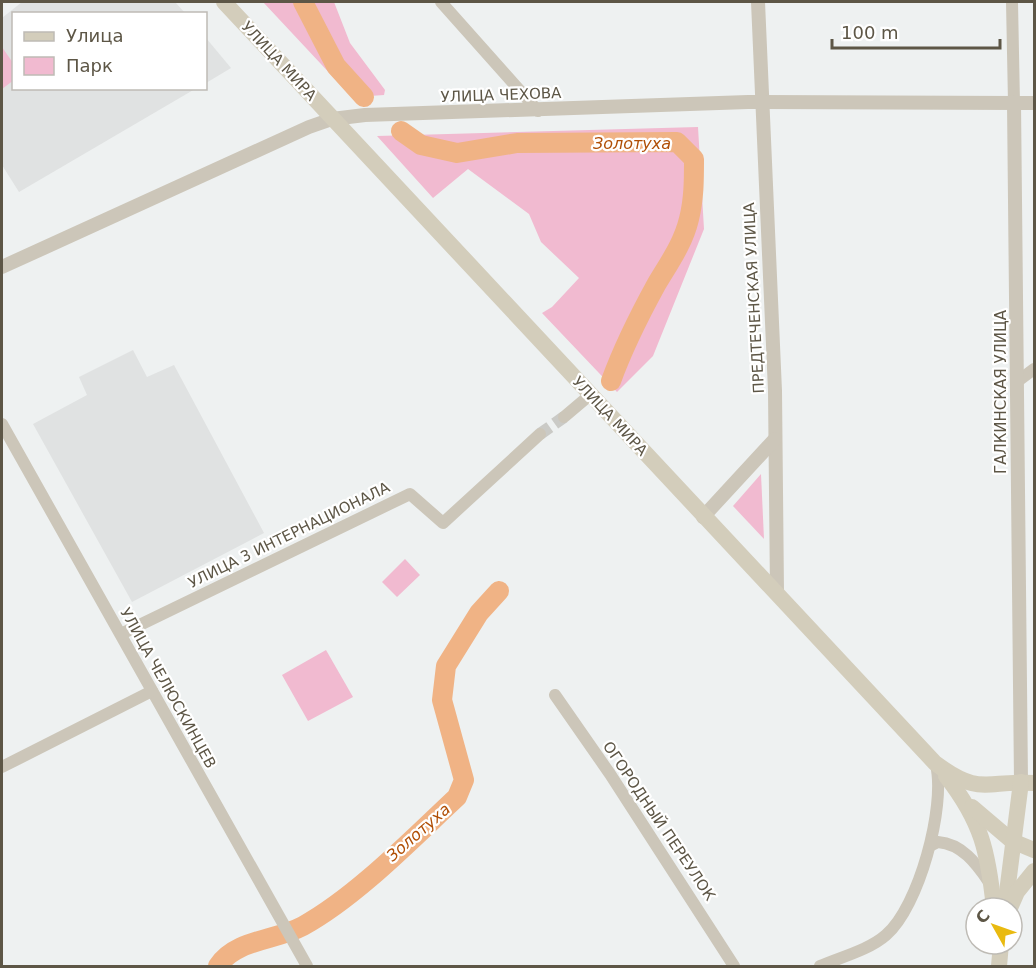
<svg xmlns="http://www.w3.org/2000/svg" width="1036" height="968" viewBox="0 0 1036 968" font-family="'DejaVu Sans',sans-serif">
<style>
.education{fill:#e0e2e2}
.green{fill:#f1bad0}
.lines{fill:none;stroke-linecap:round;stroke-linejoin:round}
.river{stroke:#f0b385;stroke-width:20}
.minor-tunnel{stroke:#cacac6;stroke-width:12;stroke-dasharray:12 6;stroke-linecap:butt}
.minor{stroke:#ccc6b9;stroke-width:12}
.tertiary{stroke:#ccc6b9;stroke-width:14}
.secondary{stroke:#d3cdbb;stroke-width:16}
.labels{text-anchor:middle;stroke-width:4.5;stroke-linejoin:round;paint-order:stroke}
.street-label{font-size:15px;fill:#5d5646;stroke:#fff}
.water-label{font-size:16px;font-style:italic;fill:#b04e05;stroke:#fff}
</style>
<rect width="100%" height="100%" fill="#eef1f1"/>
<g class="education">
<path d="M 22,2 L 175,2 L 185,13 L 14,14 L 14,88 L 195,89 L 19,192 L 2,165 L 2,18 Z"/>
<path d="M 206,38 L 231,68 L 206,83 Z"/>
<path d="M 133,350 L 147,377 L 174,365 L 264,533 L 132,602 L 33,424 L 87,395 L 79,377 Z"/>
</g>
<g class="green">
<path d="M 263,2 L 334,2 L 350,43 L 385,90 L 384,95 L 356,97 L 335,79 Z"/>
<path d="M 2,47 L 13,63 L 14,80 L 2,89 Z"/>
<path d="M 698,127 L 704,229 L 653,356 L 617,392 L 542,313 L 552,307 L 579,278 L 541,242 L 529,214 L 468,169 L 433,198 L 377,136 Z"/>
<path d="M 761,474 L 764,539 L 733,506 Z"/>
<path d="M 405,559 L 420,575 L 397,597 L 382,582 Z"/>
<path d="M 326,650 L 353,697 L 308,721 L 282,675 Z"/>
</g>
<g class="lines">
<g class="river">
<path d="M 303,2 L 336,66 L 364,97"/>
<path d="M 401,131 L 421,145 L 457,153 L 517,143 L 677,142 L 694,159 C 694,180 694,199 689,219 C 683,244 669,263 656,285 C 639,316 623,348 611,381"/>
<path d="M 218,966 C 236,939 275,941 303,926 C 357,896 412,839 457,797 L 464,780 L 442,700 L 446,666 L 479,613 L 499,591"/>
</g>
<path class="minor-tunnel" d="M 540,434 L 564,417"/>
<g class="minor">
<path d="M 441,2 L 538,111"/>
<path d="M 1012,2 L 1014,103"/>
<path d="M 1018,381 L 1034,369"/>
<path d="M 564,417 L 590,395"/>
<path d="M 2,424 L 307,966"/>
<path d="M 121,634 L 410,494 L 443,523 L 540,434"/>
<path d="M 555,695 L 610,774 L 734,966"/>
<path d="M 2,767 L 152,691"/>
<path d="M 930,846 L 938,842 C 962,844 976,863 989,882"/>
<path d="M 820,966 C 841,957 869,950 886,935 C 919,907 946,806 936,765"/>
</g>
<g class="tertiary">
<path d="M 758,2 L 775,391 L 777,592"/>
<path d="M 1014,103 L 1021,782"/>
<path d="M 2,267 L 309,127 L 332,119 L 365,115 L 748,102 L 1034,103"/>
<path d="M 703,517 L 775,439"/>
</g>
<g class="secondary">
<path d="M 224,2 L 935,763 C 981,797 985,780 1034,783"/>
<path d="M 946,776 C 982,822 988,852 994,908"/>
<path d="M 972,807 L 1012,841 L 1034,850"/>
<path d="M 1005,908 L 1021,782"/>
<path d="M 1010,908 L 1017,892 L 1034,871"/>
<path d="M 999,966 L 1001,944"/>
</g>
</g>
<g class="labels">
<g class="street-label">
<text transform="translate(279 61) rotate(47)" y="5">УЛИЦА МИРА</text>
<text transform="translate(501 95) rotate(-2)" y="5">УЛИЦА ЧЕХОВА</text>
<text transform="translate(754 298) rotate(-93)" y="5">ПРЕДТЕЧЕНСКАЯ УЛИЦА</text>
<text transform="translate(1001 392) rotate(-90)" y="5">ГАЛКИНСКАЯ УЛИЦА</text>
<text transform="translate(610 416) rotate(47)" y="5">УЛИЦА МИРА</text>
<text transform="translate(289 535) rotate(-26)" y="5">УЛИЦА 3 ИНТЕРНАЦИОНАЛА</text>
<text transform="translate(168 688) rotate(61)" y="5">УЛИЦА ЧЕЛЮСКИНЦЕВ</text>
<text transform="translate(659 821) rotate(56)" y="5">ОГОРОДНЫЙ ПЕРЕУЛОК</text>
</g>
<g class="water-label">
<text x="632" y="149">Золотуха</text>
<text transform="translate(418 832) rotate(-41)" y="6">Золотуха</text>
</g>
</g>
<rect width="1036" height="968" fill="none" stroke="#5d5646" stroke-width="6"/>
<rect x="12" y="12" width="195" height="78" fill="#ffffff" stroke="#bebbb5" stroke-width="1.5"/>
<rect x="24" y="32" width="30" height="9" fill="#d3cdbb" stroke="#bebbb5" stroke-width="1.5"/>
<text x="66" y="42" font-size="18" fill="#5d5646">Улица</text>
<rect x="24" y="57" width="30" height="18" fill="#f1bad0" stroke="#bebbb5" stroke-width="1.5"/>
<text x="66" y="72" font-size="18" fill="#5d5646">Парк</text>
<g transform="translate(994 926) rotate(310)"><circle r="28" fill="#ffffff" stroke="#bebbb5" stroke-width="1.5"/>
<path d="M0-4.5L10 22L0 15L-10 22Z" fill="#e9ba10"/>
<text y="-9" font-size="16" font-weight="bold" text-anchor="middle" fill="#5d5646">С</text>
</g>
<path d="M832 39v9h168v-9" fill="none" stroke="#5d5646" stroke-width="3"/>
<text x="841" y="39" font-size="18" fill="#5d5646" stroke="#ffffff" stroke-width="4.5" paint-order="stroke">100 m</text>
</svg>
